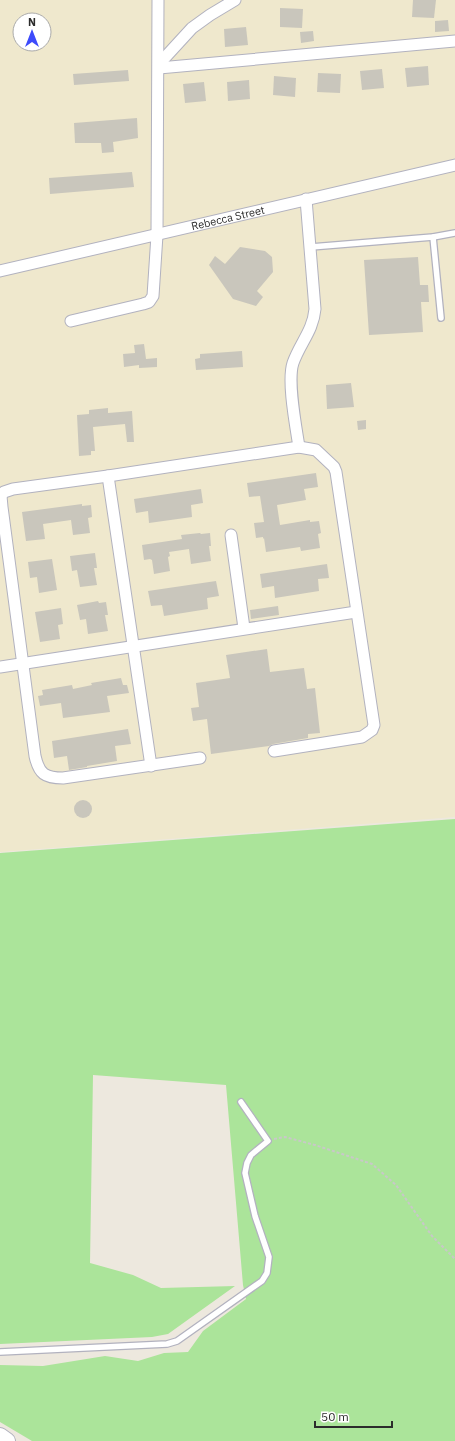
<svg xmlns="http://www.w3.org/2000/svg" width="455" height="1441" viewBox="0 0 455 1441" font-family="'IBM Plex Sans',sans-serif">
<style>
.education{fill:#efe8cd;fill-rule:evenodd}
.green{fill:#abe49a}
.building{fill:#c9c6bc}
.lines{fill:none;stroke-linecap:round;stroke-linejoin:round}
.service-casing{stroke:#b2b2bf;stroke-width:8}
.minor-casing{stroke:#b2b2bf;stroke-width:13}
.secondary-casing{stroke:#b2b2bf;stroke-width:18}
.path{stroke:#c8c8c8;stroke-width:2;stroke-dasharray:3 2;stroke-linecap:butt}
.service{stroke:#fff;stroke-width:5.5}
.minor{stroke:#fff;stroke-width:11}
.secondary{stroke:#fff;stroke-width:16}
.labels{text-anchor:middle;stroke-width:4;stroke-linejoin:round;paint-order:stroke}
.street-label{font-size:11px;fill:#2c2c2c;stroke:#fff}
</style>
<rect width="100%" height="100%" fill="#ede8de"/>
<path class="education" d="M 0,0 L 455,0 L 455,817 L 0,852 ZM 20,20 L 44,20 L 44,44 L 20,44 Z"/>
<path class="green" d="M 455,819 L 455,1441 L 32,1441 L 0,1422 L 0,1365 L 43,1366 L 105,1356 L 138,1361 L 164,1353 L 188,1352 L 203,1331 L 246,1299 L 243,1285 L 226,1085 L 93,1075 L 90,1263 L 133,1275 L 161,1288 L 235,1286 L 168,1334 L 152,1337 L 0,1344 L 0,853 Z"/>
<g class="building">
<path d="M 413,0 L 436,0 L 434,18 L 412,17 Z"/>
<path d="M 280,8 L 303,9 L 302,28 L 280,27 Z"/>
<path d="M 448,20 L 449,31 L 435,32 L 435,21 Z"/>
<path d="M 246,27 L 248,45 L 225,47 L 224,29 Z"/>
<path d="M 313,31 L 314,41 L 301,43 L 300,32 Z"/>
<path d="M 428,66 L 429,85 L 407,87 L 405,68 Z"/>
<path d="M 382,69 L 384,88 L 362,90 L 360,71 Z"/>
<path d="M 128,70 L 129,81 L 74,85 L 73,74 Z"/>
<path d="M 318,73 L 341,74 L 340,93 L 317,92 Z"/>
<path d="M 274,76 L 296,78 L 295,97 L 273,95 Z"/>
<path d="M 249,80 L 250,99 L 228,101 L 227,82 Z"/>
<path d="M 204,82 L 206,101 L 185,103 L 183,84 Z"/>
<path d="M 137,118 L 138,138 L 113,142 L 114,152 L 102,153 L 101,143 L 75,143 L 74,123 Z"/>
<path d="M 132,172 L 134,187 L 50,194 L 49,178 Z"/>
<path d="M 240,247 L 265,251 L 272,257 L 273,272 L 257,291 L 263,297 L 256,306 L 233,299 L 209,265 L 215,256 L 225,264 Z"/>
<path d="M 418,257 L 420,285 L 428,285 L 429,302 L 421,302 L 423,332 L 369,335 L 364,260 Z"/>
<path d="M 144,344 L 146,359 L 157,358 L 157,367 L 139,368 L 139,365 L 124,367 L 123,354 L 135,353 L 134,345 Z"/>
<path d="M 242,351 L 243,367 L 196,370 L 195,359 L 200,358 L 200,354 Z"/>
<path d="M 351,383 L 354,407 L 327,409 L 326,385 Z"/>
<path d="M 108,408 L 108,413 L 132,411 L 134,442 L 127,442 L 125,424 L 93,427 L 95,451 L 91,451 L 91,455 L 79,456 L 77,415 L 89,414 L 89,410 Z"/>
<path d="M 366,420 L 366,429 L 358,430 L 357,421 Z"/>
<path d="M 316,473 L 318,487 L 304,489 L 306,500 L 277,505 L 280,525 L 310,520 L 310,522 L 319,521 L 321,533 L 318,534 L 320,548 L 301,551 L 300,547 L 266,552 L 264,538 L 263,539 L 263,537 L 256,538 L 254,523 L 264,522 L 260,496 L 249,497 L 247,483 Z"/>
<path d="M 201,489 L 203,503 L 191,505 L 192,517 L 149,523 L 148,511 L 136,513 L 134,499 Z"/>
<path d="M 82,504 L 82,506 L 91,505 L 92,517 L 88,518 L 90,533 L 73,535 L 71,520 L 43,524 L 45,539 L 26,541 L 22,512 Z"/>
<path d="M 200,533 L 201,534 L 210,533 L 211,546 L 209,546 L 211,561 L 191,564 L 189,549 L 169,552 L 170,556 L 168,557 L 170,571 L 154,574 L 152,560 L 150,559 L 144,560 L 142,545 L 182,539 L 181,535 Z"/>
<path d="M 95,553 L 97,568 L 94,568 L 97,585 L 80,587 L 77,570 L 72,571 L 70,556 Z"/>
<path d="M 52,559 L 57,590 L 39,593 L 37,577 L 30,578 L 28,562 Z"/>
<path d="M 327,564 L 329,578 L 318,579 L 319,591 L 275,598 L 274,586 L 262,588 L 260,574 Z"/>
<path d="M 216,581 L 219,596 L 207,598 L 208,609 L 164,616 L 162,605 L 151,606 L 148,591 Z"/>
<path d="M 98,601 L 99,603 L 106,602 L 108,615 L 105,615 L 108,631 L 88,634 L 86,619 L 80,620 L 77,605 Z"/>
<path d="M 278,606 L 279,615 L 251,619 L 250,610 Z"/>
<path d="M 61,608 L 63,624 L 58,625 L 60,639 L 40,642 L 35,612 Z"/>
<path d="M 267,649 L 270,672 L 304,668 L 307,689 L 315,688 L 320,733 L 308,734 L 308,738 L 273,744 L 269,746 L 211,754 L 207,719 L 193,721 L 191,708 L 199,707 L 196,683 L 230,678 L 226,655 Z"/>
<path d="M 121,678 L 123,685 L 127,685 L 129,693 L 107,696 L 110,712 L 63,718 L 61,703 L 40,706 L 38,696 L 43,695 L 42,690 L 72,685 L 73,689 L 92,685 L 91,683 Z"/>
<path d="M 128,729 L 131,744 L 115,746 L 117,761 L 87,766 L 87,767 L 69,770 L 67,756 L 54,758 L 52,741 Z"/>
<circle cx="83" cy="809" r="9"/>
</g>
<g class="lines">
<defs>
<g id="service">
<path d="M 433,237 L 441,318"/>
<path d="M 311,247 L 433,237 L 455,233"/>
<path d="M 0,1352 L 167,1344 L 177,1341 L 262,1281 L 267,1273 L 269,1257 L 255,1216 L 245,1173 L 247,1163 L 251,1155 L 268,1141 L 241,1102"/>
</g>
<g id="minor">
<path d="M 159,64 L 192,28 L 210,15 L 235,0"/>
<path d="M 159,68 L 455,41"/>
<path id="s1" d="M 0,271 L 455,165"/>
<path d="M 71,321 L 143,304 L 149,302 L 153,296 L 157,235 L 158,0"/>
<path d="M 299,447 C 296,427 287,381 293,363 C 300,343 313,331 315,309 L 306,199"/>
<path d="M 108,476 L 151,766"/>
<path d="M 231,535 L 244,628"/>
<path d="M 0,667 L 356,612"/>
<path d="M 200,758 L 63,778 C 45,778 39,774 35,756 L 2,507 L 1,496 L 4,492 L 13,489 L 108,476 L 299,447 L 316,450 L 334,467 L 336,472 L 374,725 L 372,730 L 362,737 L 274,751"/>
</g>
<path id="secondary" d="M 0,1436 L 7,1441"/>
</defs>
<use href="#service" class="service-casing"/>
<use href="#minor" class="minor-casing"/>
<use href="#secondary" class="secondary-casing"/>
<path class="path" d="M 274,1139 L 285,1137 L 315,1145 L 372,1164 L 396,1185 L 432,1236 L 455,1259"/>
<use href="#service" class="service"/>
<use href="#minor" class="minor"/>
<use href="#secondary" class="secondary"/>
</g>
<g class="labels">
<g class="street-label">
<text dy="4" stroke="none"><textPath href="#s1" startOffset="234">Rebecca Street</textPath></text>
</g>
</g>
<g transform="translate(32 32)"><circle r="19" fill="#ffffff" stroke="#ababab"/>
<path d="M0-3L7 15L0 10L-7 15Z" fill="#3d4bfb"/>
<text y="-6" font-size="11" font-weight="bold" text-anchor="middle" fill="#2c2c2c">N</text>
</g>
<path d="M315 1421v6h77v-6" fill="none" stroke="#2c2c2c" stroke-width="2"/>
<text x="321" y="1421" font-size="12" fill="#2c2c2c" stroke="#ffffff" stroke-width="3" paint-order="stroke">50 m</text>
</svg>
